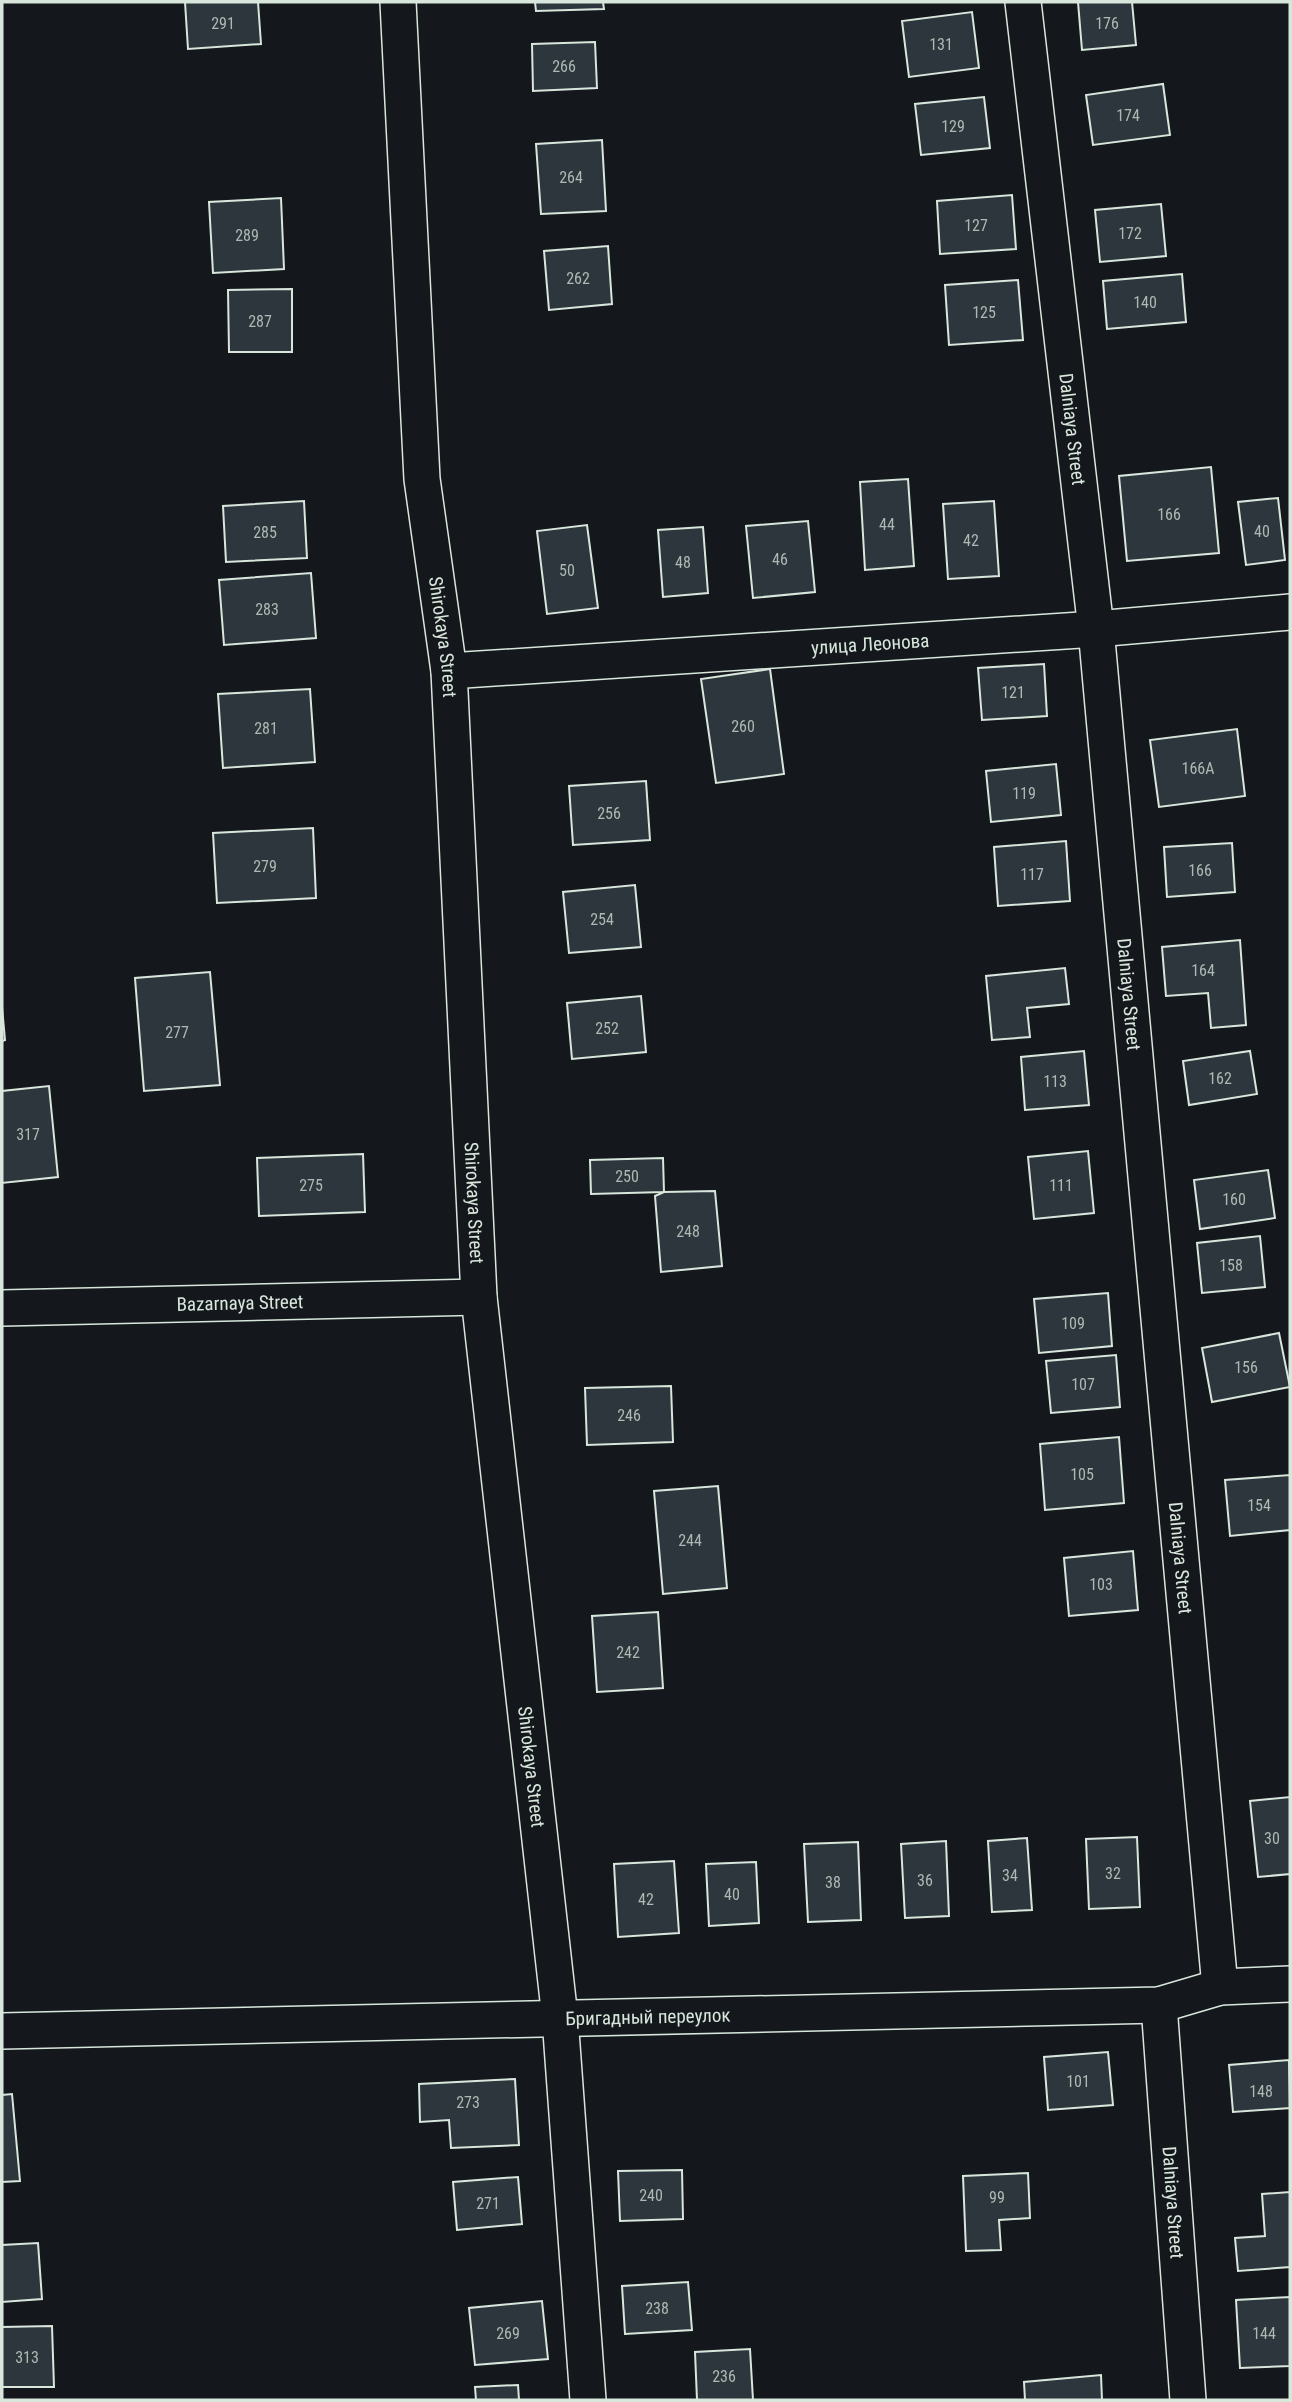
<svg xmlns="http://www.w3.org/2000/svg" width="1292" height="2402" viewBox="0 0 1292 2402" font-family="'Roboto Condensed',sans-serif">
<style>
.building{fill:#2c363c;stroke:#d8e6dc;stroke-width:2}
.lines{fill:none;stroke-linecap:round;stroke-linejoin:round}
.minor-casing{stroke:#d8e6dc;stroke-width:38}
.minor{stroke:#14181c;stroke-width:35}
.labels{text-anchor:middle;stroke-width:5;stroke-linejoin:round;paint-order:stroke}
.number-label{font-size:16px;fill:#adbab4}
.street-label{font-size:19px;fill:#d8e6dc;stroke:#14181c}
</style>
<rect width="100%" height="100%" fill="#14181c"/>
<g class="building">
<path d="M 185,2 L 258,2 L 261,44 L 188,49 Z"/>
<path d="M 535,2 L 603,2 L 604,9 L 536,11 Z"/>
<path d="M 1078,2 L 1132,2 L 1136,45 L 1082,50 Z"/>
<path d="M 972,12 L 979,68 L 909,77 L 902,21 Z"/>
<path d="M 595,42 L 597,88 L 533,91 L 532,44 Z"/>
<path d="M 1163,84 L 1170,135 L 1093,145 L 1086,95 Z"/>
<path d="M 984,97 L 990,148 L 921,155 L 915,104 Z"/>
<path d="M 602,140 L 606,211 L 541,214 L 536,144 Z"/>
<path d="M 1012,195 L 1016,249 L 940,254 L 937,201 Z"/>
<path d="M 281,198 L 284,269 L 213,273 L 209,202 Z"/>
<path d="M 1161,204 L 1166,256 L 1100,262 L 1095,210 Z"/>
<path d="M 608,246 L 612,304 L 549,310 L 544,251 Z"/>
<path d="M 1182,274 L 1186,322 L 1107,329 L 1103,281 Z"/>
<path d="M 1018,280 L 1023,340 L 949,345 L 945,285 Z"/>
<path d="M 292,289 L 292,352 L 229,352 L 228,290 Z"/>
<path d="M 1211,467 L 1219,553 L 1127,561 L 1119,476 Z"/>
<path d="M 908,479 L 914,566 L 865,570 L 860,482 Z"/>
<path d="M 1278,498 L 1285,560 L 1246,565 L 1238,502 Z"/>
<path d="M 304,501 L 307,558 L 226,562 L 223,506 Z"/>
<path d="M 994,501 L 999,576 L 948,579 L 943,504 Z"/>
<path d="M 808,521 L 815,592 L 753,598 L 746,526 Z"/>
<path d="M 587,525 L 598,608 L 547,614 L 537,531 Z"/>
<path d="M 703,527 L 708,593 L 663,597 L 658,530 Z"/>
<path d="M 311,573 L 316,638 L 224,645 L 219,580 Z"/>
<path d="M 1044,664 L 1047,716 L 982,720 L 978,668 Z"/>
<path d="M 770,669 L 784,774 L 716,783 L 701,679 Z"/>
<path d="M 310,689 L 315,762 L 223,768 L 218,694 Z"/>
<path d="M 1237,729 L 1245,796 L 1159,807 L 1150,740 Z"/>
<path d="M 1056,764 L 1061,815 L 991,822 L 986,771 Z"/>
<path d="M 646,781 L 650,840 L 573,845 L 569,786 Z"/>
<path d="M 313,828 L 316,898 L 217,903 L 213,833 Z"/>
<path d="M 1066,841 L 1070,901 L 998,906 L 994,847 Z"/>
<path d="M 1232,843 L 1235,892 L 1167,897 L 1164,847 Z"/>
<path d="M 635,885 L 641,947 L 569,953 L 563,892 Z"/>
<path d="M 1240,940 L 1246,1025 L 1211,1028 L 1208,993 L 1166,996 L 1162,947 Z"/>
<path d="M 1065,968 L 1069,1004 L 1027,1008 L 1030,1037 L 992,1040 L 986,976 Z"/>
<path d="M 210,972 L 220,1085 L 144,1091 L 135,978 Z"/>
<path d="M 641,996 L 646,1052 L 572,1059 L 567,1003 Z"/>
<path d="M 2,1007 L 5,1040 L 2,1041 Z"/>
<path d="M 1084,1051 L 1089,1105 L 1025,1110 L 1021,1057 Z"/>
<path d="M 1250,1051 L 1257,1094 L 1189,1105 L 1183,1061 Z"/>
<path d="M 49,1086 L 58,1177 L 2,1183 L 2,1091 Z"/>
<path d="M 1088,1151 L 1094,1213 L 1034,1219 L 1028,1157 Z"/>
<path d="M 363,1154 L 365,1212 L 259,1216 L 257,1158 Z"/>
<path d="M 663,1158 L 664,1192 L 591,1194 L 590,1160 Z"/>
<path d="M 1268,1170 L 1275,1218 L 1200,1229 L 1194,1180 Z"/>
<path d="M 715,1191 L 722,1266 L 661,1272 L 655,1196 L 664,1192 Z"/>
<path d="M 1260,1236 L 1265,1287 L 1202,1293 L 1197,1243 Z"/>
<path d="M 1108,1293 L 1112,1346 L 1039,1353 L 1034,1299 Z"/>
<path d="M 1279,1333 L 1290,1387 L 1212,1402 L 1202,1348 Z"/>
<path d="M 1116,1355 L 1120,1407 L 1051,1413 L 1046,1361 Z"/>
<path d="M 671,1386 L 673,1442 L 587,1445 L 585,1388 Z"/>
<path d="M 1119,1437 L 1124,1503 L 1045,1510 L 1040,1444 Z"/>
<path d="M 1290,1475 L 1290,1530 L 1230,1536 L 1225,1480 Z"/>
<path d="M 718,1486 L 727,1588 L 663,1594 L 654,1491 Z"/>
<path d="M 1133,1551 L 1138,1610 L 1069,1616 L 1064,1558 Z"/>
<path d="M 658,1612 L 663,1688 L 597,1692 L 592,1616 Z"/>
<path d="M 1290,1797 L 1290,1874 L 1258,1877 L 1250,1801 Z"/>
<path d="M 1137,1837 L 1140,1907 L 1089,1909 L 1086,1839 Z"/>
<path d="M 1027,1838 L 1032,1910 L 992,1912 L 988,1841 Z"/>
<path d="M 946,1841 L 949,1916 L 905,1918 L 901,1844 Z"/>
<path d="M 858,1842 L 861,1920 L 808,1922 L 804,1844 Z"/>
<path d="M 674,1861 L 679,1933 L 618,1937 L 614,1864 Z"/>
<path d="M 756,1862 L 759,1923 L 709,1926 L 706,1864 Z"/>
<path d="M 1108,2052 L 1113,2105 L 1048,2110 L 1044,2057 Z"/>
<path d="M 1289,2060 L 1290,2108 L 1233,2112 L 1229,2065 Z"/>
<path d="M 515,2079 L 519,2145 L 451,2148 L 449,2120 L 420,2122 L 419,2084 Z"/>
<path d="M 12,2094 L 20,2181 L 2,2182 L 2,2095 Z"/>
<path d="M 682,2170 L 683,2219 L 620,2221 L 618,2171 Z"/>
<path d="M 1028,2173 L 1030,2218 L 999,2220 L 1001,2250 L 966,2251 L 963,2176 Z"/>
<path d="M 518,2177 L 522,2224 L 457,2230 L 453,2182 Z"/>
<path d="M 1290,2192 L 1290,2267 L 1238,2271 L 1235,2238 L 1265,2236 L 1262,2194 Z"/>
<path d="M 38,2243 L 42,2299 L 2,2302 L 2,2245 Z"/>
<path d="M 688,2282 L 692,2330 L 625,2334 L 622,2286 Z"/>
<path d="M 1290,2297 L 1290,2366 L 1240,2368 L 1236,2300 Z"/>
<path d="M 542,2301 L 548,2359 L 475,2365 L 469,2308 Z"/>
<path d="M 52,2326 L 54,2387 L 2,2387 L 2,2327 Z"/>
<path d="M 750,2349 L 753,2400 L 697,2400 L 695,2352 Z"/>
<path d="M 1101,2375 L 1102,2400 L 1025,2400 L 1024,2382 Z"/>
<path d="M 518,2385 L 519,2400 L 476,2400 L 475,2387 Z"/>
</g>
<g class="lines">
<defs>
<g id="minor">
<path id="s1" d="M 398,2 L 422,479 L 449,671 L 479,1297 L 560,2018 L 588,2400"/>
<path id="s2" d="M 1023,2 L 1096,629 L 1220,1987"/>
<path id="s3" d="M 449,671 L 1096,629 L 1290,612"/>
<path id="s4" d="M 2,1308 L 479,1297"/>
<path id="s5" d="M 1159,2005 L 1188,2400"/>
<path id="s6" d="M 2,2031 L 1159,2005 L 1220,1987 L 1290,1984"/>
</g>
</defs>
<use href="#minor" class="minor-casing"/>
<use href="#minor" class="minor"/>
</g>
<g class="labels">
<g class="number-label">
<text x="223" y="29">291</text>
<text x="1107" y="29">176</text>
<text x="941" y="50">131</text>
<text x="564" y="72">266</text>
<text x="1128" y="121">174</text>
<text x="953" y="132">129</text>
<text x="571" y="183">264</text>
<text x="976" y="231">127</text>
<text x="1130" y="239">172</text>
<text x="247" y="241">289</text>
<text x="578" y="284">262</text>
<text x="1145" y="308">140</text>
<text x="984" y="318">125</text>
<text x="260" y="327">287</text>
<text x="1169" y="520">166</text>
<text x="887" y="530">44</text>
<text x="1262" y="537">40</text>
<text x="265" y="538">285</text>
<text x="971" y="546">42</text>
<text x="780" y="565">46</text>
<text x="683" y="568">48</text>
<text x="567" y="576">50</text>
<text x="267" y="615">283</text>
<text x="1013" y="698">121</text>
<text x="743" y="732">260</text>
<text x="266" y="734">281</text>
<text x="1198" y="774">166А</text>
<text x="1024" y="799">119</text>
<text x="609" y="819">256</text>
<text x="265" y="872">279</text>
<text x="1200" y="876">166</text>
<text x="1032" y="880">117</text>
<text x="602" y="925">254</text>
<text x="1203" y="976">164</text>
<text x="607" y="1034">252</text>
<text x="177" y="1038">277</text>
<text x="1220" y="1084">162</text>
<text x="1055" y="1087">113</text>
<text x="28" y="1140">317</text>
<text x="627" y="1182">250</text>
<text x="311" y="1191">275</text>
<text x="1061" y="1191">111</text>
<text x="1234" y="1205">160</text>
<text x="688" y="1237">248</text>
<text x="1231" y="1271">158</text>
<text x="1073" y="1329">109</text>
<text x="1246" y="1373">156</text>
<text x="1083" y="1390">107</text>
<text x="629" y="1421">246</text>
<text x="1082" y="1480">105</text>
<text x="1259" y="1511">154</text>
<text x="690" y="1546">244</text>
<text x="1101" y="1590">103</text>
<text x="628" y="1658">242</text>
<text x="1272" y="1844">30</text>
<text x="1113" y="1879">32</text>
<text x="1010" y="1881">34</text>
<text x="925" y="1886">36</text>
<text x="833" y="1888">38</text>
<text x="732" y="1900">40</text>
<text x="646" y="1905">42</text>
<text x="1078" y="2087">101</text>
<text x="1261" y="2097">148</text>
<text x="468" y="2108">273</text>
<text x="651" y="2201">240</text>
<text x="997" y="2203">99</text>
<text x="488" y="2209">271</text>
<text x="657" y="2314">238</text>
<text x="508" y="2339">269</text>
<text x="1264" y="2339">144</text>
<text x="27" y="2363">313</text>
<text x="724" y="2382">236</text>
</g>
<g class="street-label">
<text dy="7" stroke="none"><textPath href="#s2" startOffset="430">Dalniaya Street</textPath></text>
<text dy="7" stroke="none"><textPath href="#s1" startOffset="637">Shirokaya Street</textPath></text>
<text dy="7" stroke="none"><textPath href="#s3" startOffset="422">улица Леонова</textPath></text>
<text dy="7" stroke="none"><textPath href="#s2" startOffset="998">Dalniaya Street</textPath></text>
<text dy="7" stroke="none"><textPath href="#s1" startOffset="1204">Shirokaya Street</textPath></text>
<text dy="7" stroke="none"><textPath href="#s4" startOffset="238">Bazarnaya Street</textPath></text>
<text dy="7" stroke="none"><textPath href="#s2" startOffset="1564">Dalniaya Street</textPath></text>
<text dy="7" stroke="none"><textPath href="#s1" startOffset="1771">Shirokaya Street</textPath></text>
<text dy="7" stroke="none"><textPath href="#s6" startOffset="646">Бригадный переулок</textPath></text>
<text dy="7" stroke="none"><textPath href="#s5" startOffset="198">Dalniaya Street</textPath></text>
</g>
</g>
<rect width="1292" height="2402" fill="none" stroke="#d8e6dc" stroke-width="7"/>
</svg>
